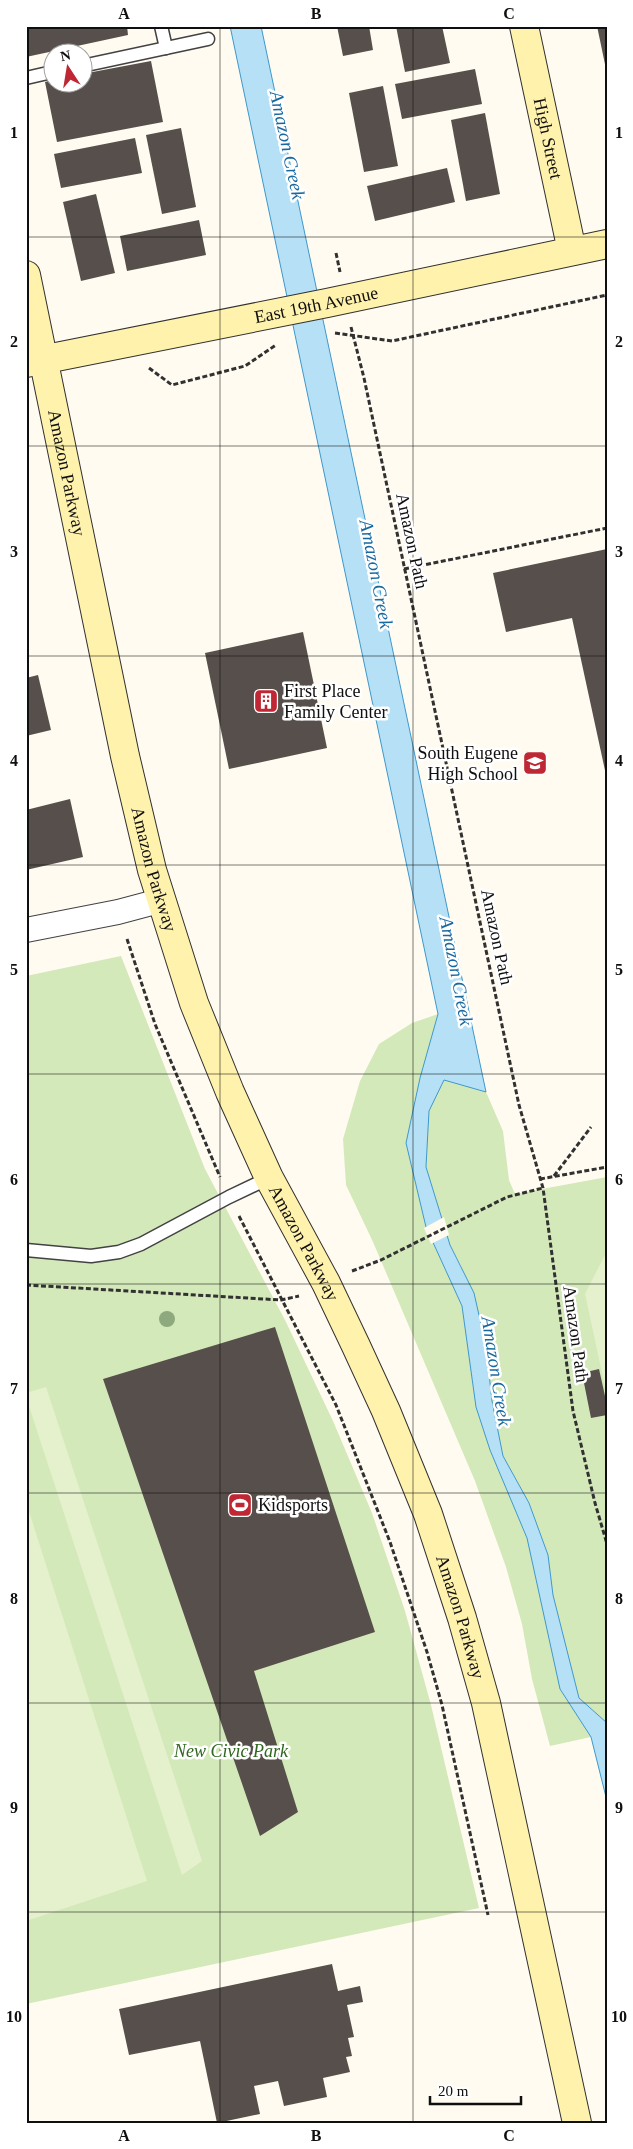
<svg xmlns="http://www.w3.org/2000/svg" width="633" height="2149" viewBox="0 0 633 2149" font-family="Georgia,serif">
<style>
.green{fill:#d4e9ba}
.pitch{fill:#e5f1cc}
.water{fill:#b5e0f6;stroke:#3d98cc}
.pier{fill:#fffbf0}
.building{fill:#574f4b}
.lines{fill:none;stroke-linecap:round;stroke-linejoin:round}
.lane-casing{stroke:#424242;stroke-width:15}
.street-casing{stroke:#424242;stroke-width:26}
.secondary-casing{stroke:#313131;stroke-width:30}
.path{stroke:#313131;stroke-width:3;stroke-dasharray:5 2.5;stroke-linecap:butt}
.lane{stroke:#fff;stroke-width:12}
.street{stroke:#fff;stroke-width:24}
.secondary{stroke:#fef2ac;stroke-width:28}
.tree{fill:#8da97d}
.grid{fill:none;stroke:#0f0f0f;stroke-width:1;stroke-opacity:0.55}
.labels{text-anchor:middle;stroke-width:5;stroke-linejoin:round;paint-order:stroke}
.street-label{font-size:18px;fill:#0f0f0f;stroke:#fff}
.poi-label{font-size:18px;fill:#0f0f0f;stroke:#fff;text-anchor:start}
.park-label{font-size:18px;font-style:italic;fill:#30661f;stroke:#fff}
.water-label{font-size:19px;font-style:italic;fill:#1869a0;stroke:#fff}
.neatline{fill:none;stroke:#0f0f0f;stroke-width:2}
.grid-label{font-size:16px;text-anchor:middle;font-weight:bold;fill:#0f0f0f}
</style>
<rect width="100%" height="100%" fill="#fffbf0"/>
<g class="green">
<path d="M 121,956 L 205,1169 L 286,1322 L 333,1421 L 372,1513 L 405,1611 L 431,1705 L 479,1908 L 26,2004 L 26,976 Z"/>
<path d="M 438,1014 L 420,1078 L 406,1143 L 426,1227 L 462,1306 L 476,1407 L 490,1450 L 527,1538 L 560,1689 L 591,1737 L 550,1746 L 532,1679 L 522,1624 L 506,1567 L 475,1481 L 373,1242 L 346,1185 L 343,1139 L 360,1081 L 379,1044 L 412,1023 Z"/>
<path d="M 444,1079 L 486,1092 L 503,1131 L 509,1180 L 515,1194 L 607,1177 L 607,1723 L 579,1698 L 553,1595 L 548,1555 L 529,1503 L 503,1456 L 492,1401 L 486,1346 L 461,1266 L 450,1245 L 426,1167 L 429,1111 Z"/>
</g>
<g class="pitch">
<path d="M 607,1251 L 607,1396 L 585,1294 Z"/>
<path d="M 46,1387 L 202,1861 L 182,1875 L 26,1397 L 26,1393 Z"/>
<path d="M 26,1502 L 147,1881 L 26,1921 Z"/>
</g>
<path class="water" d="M 230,26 L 261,26 L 486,1092 L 444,1080 L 429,1111 L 426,1167 L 450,1245 L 474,1293 L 486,1346 L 492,1401 L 503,1456 L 529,1503 L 548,1555 L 553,1595 L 579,1698 L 607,1723 L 607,1801 L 591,1737 L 560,1689 L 527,1538 L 490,1450 L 476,1407 L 462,1306 L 426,1227 L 406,1143 L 420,1078 L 438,1014 Z"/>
<path class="pier" d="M 444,1217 L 449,1235 L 431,1244 L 424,1228 Z"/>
<g class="building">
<path d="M 26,26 L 127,26 L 128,35 L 26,57 Z"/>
<path d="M 337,26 L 369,26 L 373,50 L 343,56 Z"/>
<path d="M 396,26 L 442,26 L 450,63 L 405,72 Z"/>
<path d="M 597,26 L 607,26 L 607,69 L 606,69 Z"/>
<path d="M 151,61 L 163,122 L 57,142 L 45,82 L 52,80 L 52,82 L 82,82 L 82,74 Z"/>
<path d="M 475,69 L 482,104 L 402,119 L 395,84 Z"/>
<path d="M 383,86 L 398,166 L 364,172 L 349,93 Z"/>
<path d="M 485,113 L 500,194 L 466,201 L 451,120 Z"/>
<path d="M 181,128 L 196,207 L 162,214 L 146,135 Z"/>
<path d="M 135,138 L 142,173 L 61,188 L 54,154 Z"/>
<path d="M 447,168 L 455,202 L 375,221 L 367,186 Z"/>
<path d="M 96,194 L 115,273 L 81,281 L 63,202 Z"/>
<path d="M 199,220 L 206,255 L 127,271 L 120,236 Z"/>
<path d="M 607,549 L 607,775 L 606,775 L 572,618 L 506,632 L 493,573 Z"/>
<path d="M 303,632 L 327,748 L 229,769 L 205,653 Z"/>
<path d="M 38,675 L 51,730 L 26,736 L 26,678 Z"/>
<path d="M 70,799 L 83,857 L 26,870 L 26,810 Z"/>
<path d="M 275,1327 L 375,1632 L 254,1671 L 298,1812 L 260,1836 L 103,1379 Z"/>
<path d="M 599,1369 L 607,1405 L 607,1415 L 591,1418 L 582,1373 Z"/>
<path d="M 332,1964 L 338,1991 L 360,1986 L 363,2002 L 347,2005 L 354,2037 L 348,2038 L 352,2056 L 346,2057 L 350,2072 L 323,2078 L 327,2097 L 284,2106 L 278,2081 L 254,2086 L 260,2114 L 217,2123 L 200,2041 L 129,2055 L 119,2009 Z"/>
</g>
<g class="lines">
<defs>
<g id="lane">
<path d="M 161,26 L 166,48"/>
<path d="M 82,66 L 208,39"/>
<path d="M 26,78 L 52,72"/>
<path d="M 26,1250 L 91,1256 L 119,1252 L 141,1244 L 229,1197 L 269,1178"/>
</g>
<path id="street" d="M 26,930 L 118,912 L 163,900"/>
<g id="secondary">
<path id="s1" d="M 524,26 L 572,251"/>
<path id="s2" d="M 26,275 L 125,756 L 152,870 L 194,1003 L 230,1092 L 269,1178 L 326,1283 L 356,1346 L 386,1411 L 428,1514 L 462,1618 L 486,1703 L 577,2123"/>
<path id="s3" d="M 26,363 L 327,303 L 607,244"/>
</g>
</defs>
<use href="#lane" class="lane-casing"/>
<use href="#street" class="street-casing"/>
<use href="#secondary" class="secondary-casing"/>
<g class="path">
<path d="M 336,253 L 340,272"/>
<path d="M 351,327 L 364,378 L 519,1105 L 543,1188 L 573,1411 L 595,1503 L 607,1544"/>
<path d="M 335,333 L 392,341 L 607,295"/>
<path d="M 149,368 L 172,385 L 245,366 L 276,345"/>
<path d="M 404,569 L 607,528"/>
<path d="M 127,939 L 155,1024 L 220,1177"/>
<path d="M 554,1176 L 591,1127"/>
<path d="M 540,1179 L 607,1167"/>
<path d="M 239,1216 L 336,1405 L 390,1542 L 427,1652 L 442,1705 L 488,1915"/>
<path d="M 352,1271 L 381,1260 L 507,1197 L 543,1188"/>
<path d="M 26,1285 L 281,1300 L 299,1296"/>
</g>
<use href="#lane" class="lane"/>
<use href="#street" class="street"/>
<use href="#secondary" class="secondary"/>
</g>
<circle class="tree" cx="167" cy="1319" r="8"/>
<path class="grid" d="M 220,26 L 220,2123M 413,26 L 413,2123M 26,237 L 607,237M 26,446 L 607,446M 26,656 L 607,656M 26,865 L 607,865M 26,1074 L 607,1074M 26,1284 L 607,1284M 26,1493 L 607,1493M 26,1703 L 607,1703M 26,1912 L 607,1912"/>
<defs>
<symbol id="building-square" viewBox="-11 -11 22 22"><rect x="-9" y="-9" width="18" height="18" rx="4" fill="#be2733" stroke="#fff"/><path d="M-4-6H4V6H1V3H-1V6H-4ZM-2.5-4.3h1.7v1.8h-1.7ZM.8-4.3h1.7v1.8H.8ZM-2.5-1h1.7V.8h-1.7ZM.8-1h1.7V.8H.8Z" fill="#fff"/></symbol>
<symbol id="school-square" viewBox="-11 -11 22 22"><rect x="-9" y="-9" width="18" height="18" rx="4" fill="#be2733" stroke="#fff"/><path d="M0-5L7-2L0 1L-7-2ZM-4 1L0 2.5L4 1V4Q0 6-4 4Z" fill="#fff"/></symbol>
<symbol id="stadium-square" viewBox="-11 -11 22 22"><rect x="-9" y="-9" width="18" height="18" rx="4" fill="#be2733" stroke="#fff"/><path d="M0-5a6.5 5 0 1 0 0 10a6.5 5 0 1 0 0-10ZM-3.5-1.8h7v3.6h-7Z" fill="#fff"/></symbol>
</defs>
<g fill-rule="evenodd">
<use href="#building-square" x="252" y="687" width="28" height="28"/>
<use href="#school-square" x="521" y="749" width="28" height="28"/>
<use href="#stadium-square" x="226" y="1491" width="28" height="28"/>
</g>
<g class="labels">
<g class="street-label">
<text dy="6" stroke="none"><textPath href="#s1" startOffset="115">High Street</textPath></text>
<text dy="6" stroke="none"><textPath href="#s3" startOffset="296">East 19th Avenue</textPath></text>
<text dy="6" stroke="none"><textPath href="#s2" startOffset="202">Amazon Parkway</textPath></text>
<text transform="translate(412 541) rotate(78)" y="6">Amazon Path</text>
<text dy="6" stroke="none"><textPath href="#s2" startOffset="608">Amazon Parkway</textPath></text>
<text transform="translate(497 937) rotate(78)" y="6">Amazon Path</text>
<text dy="6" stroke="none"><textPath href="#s2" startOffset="1012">Amazon Parkway</textPath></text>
<text transform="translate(576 1334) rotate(82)" y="6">Amazon Path</text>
<text dy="6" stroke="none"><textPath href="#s2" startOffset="1418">Amazon Parkway</textPath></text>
</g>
<g class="poi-label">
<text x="284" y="697">First Place<tspan x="284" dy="21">Family Center</tspan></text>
<text x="518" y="759" text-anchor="end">South Eugene<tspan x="518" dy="21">High School</tspan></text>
<text x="258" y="1511">Kidsports</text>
</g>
<g class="park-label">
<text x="231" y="1757">New Civic Park</text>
</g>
<g class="water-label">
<text transform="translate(288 145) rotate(78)" y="7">Amazon Creek</text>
<text transform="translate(377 574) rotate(79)" y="7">Amazon Creek</text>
<text transform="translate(457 971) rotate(79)" y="7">Amazon Creek</text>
<text transform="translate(497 1371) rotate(81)" y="7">Amazon Creek</text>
</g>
</g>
<rect width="633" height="2149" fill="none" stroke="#ffffff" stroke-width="55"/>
<g transform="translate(68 68) rotate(348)"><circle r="24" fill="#ffffff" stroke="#9f9f9f"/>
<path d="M0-4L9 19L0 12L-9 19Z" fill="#be2733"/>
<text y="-8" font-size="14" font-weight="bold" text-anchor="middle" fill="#0f0f0f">N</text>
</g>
<path d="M430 2096v8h91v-8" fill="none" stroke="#0f0f0f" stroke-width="2.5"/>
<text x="438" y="2096" font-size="15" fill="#0f0f0f" stroke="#ffffff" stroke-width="4" paint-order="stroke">20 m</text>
<rect x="28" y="28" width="578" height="2094" class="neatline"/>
<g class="grid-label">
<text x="124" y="19">A</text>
<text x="316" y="19">B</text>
<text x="509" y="19">C</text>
<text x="14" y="138">1</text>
<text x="619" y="138">1</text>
<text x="14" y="347">2</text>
<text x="619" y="347">2</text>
<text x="14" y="557">3</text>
<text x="619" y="557">3</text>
<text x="14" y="766">4</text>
<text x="619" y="766">4</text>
<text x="14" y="975">5</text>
<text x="619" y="975">5</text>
<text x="14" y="1185">6</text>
<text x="619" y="1185">6</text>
<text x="14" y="1394">7</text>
<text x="619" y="1394">7</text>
<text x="14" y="1604">8</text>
<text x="619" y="1604">8</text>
<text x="14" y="1813">9</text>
<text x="619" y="1813">9</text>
<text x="14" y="2022">10</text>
<text x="619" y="2022">10</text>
<text x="124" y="2141">A</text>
<text x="316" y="2141">B</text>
<text x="509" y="2141">C</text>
</g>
</svg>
